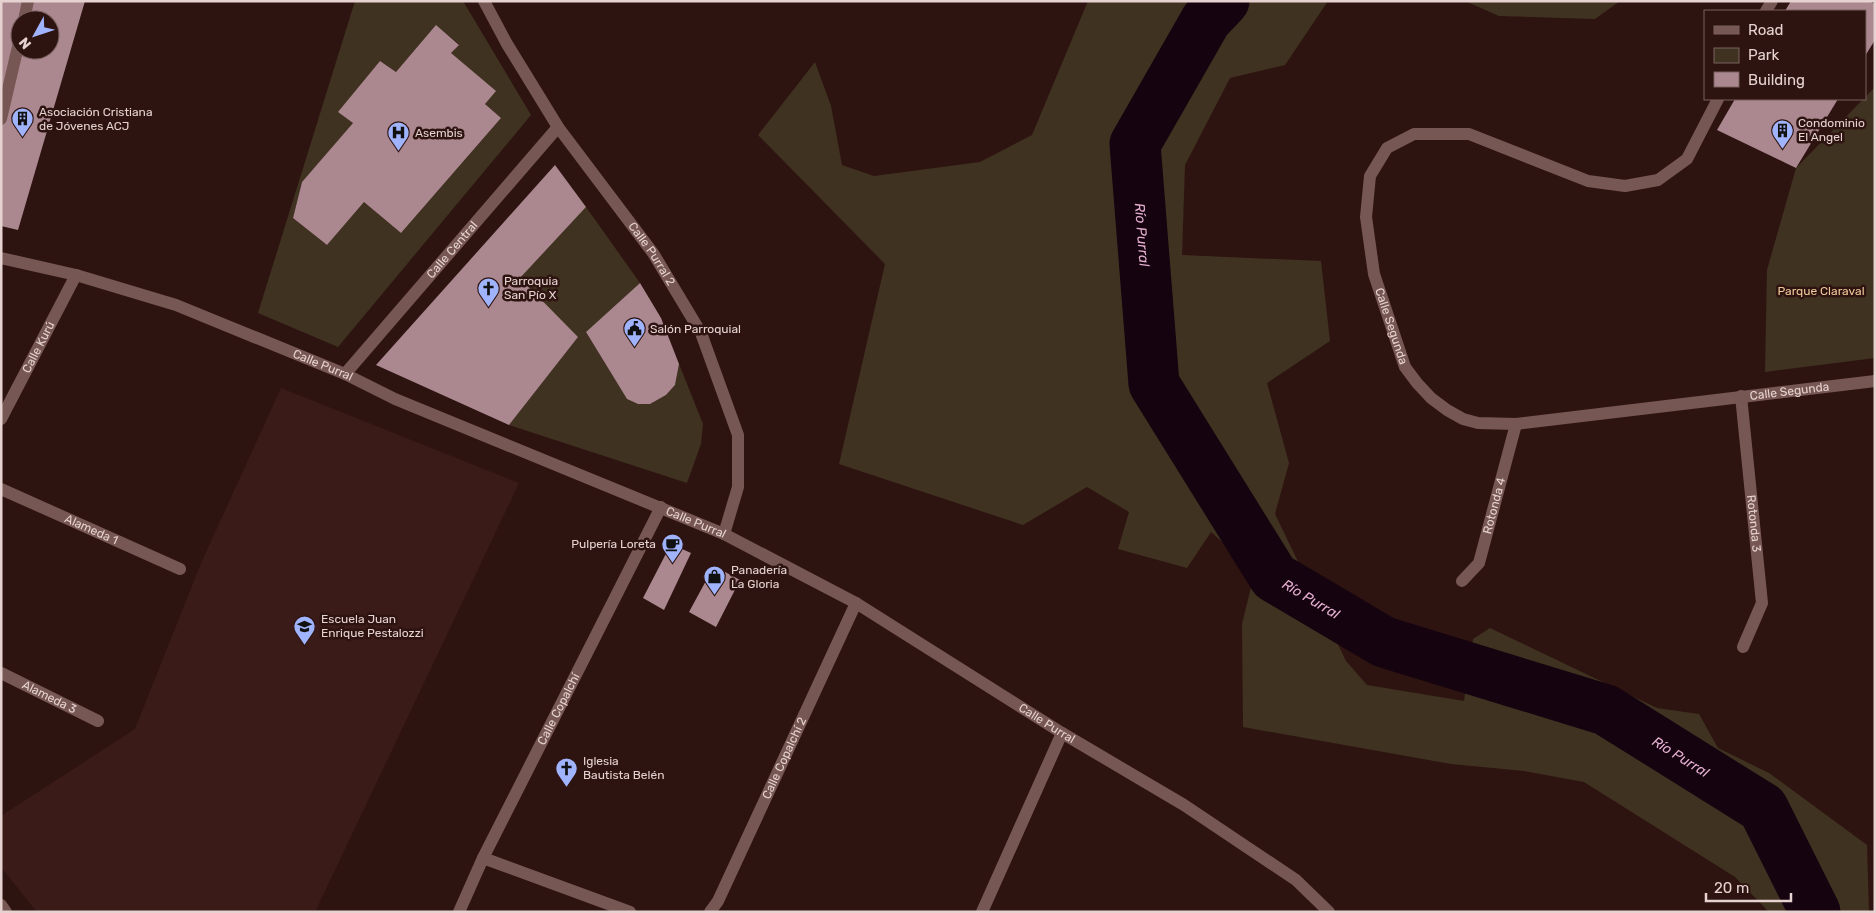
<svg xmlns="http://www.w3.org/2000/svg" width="1876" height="913" viewBox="0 0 1876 913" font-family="Rubik,sans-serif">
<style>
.built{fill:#3b1b18}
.green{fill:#403220;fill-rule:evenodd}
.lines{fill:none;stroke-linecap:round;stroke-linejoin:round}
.river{stroke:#15030f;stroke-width:51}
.building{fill:#ab8890;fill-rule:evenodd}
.lane{stroke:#775753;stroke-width:12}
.street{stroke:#775753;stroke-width:12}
.secondary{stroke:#775753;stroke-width:12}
.labels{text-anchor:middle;stroke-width:5;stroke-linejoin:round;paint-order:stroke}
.poi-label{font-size:12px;fill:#e6d3d1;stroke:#2e1411;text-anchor:start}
.street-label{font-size:12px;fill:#e6d3d1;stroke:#2e1411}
.park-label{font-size:12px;fill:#eec89a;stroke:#2e1411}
.water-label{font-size:14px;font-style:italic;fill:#e4afcf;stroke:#2e1411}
</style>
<rect width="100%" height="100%" fill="#2e1411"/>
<path class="built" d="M 281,388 L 519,483 L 315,912 L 37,912 L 1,867 L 1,816 L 135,729 L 202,561 Z"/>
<g class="green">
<path d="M 355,1 L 463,1 L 531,115 L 338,347 L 258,313 ZM 436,26 L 459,44 L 451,53 L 485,104 L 501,118 L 401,233 L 364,202 L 327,245 L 293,218 L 302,182 L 353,123 L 339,112 L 380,61 L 396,72 Z"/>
<path d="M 1088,1 L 1328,1 L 1285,65 L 1230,78 L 1185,165 L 1182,255 L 1321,261 L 1330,341 L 1267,383 L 1289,463 L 1275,514 L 1346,661 L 1367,685 L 1464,701 L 1473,639 L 1490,628 L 1657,708 L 1699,714 L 1718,748 L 1769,773 L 1867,845 L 1869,912 L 1769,912 L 1735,877 L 1584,782 L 1524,771 L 1451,764 L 1243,727 L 1242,624 L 1255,571 L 1211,532 L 1187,568 L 1118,549 L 1129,512 L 1087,487 L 1023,525 L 839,464 L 885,264 L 758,135 L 815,62 L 831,106 L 842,165 L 874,176 L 980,162 L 1032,135 Z"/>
<path d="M 1465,1 L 1620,1 L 1595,19 L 1499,16 Z"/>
<path d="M 1875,87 L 1875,358 L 1765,372 L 1767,270 L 1796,168 Z"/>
<path d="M 586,207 L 640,283 L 586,332 L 627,399 L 638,404 L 650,404 L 666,395 L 675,385 L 679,364 L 703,424 L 701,444 L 687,483 L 509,425 L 578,337 L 520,278 Z"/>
</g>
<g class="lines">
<path class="river" id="s1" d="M 1224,1 L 1206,20 L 1135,144 L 1154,384 L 1274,577 L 1384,642 L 1606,710 L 1763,808 L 1815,912"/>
</g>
<g class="building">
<path d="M 1,1 L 85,1 L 18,230 L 1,226 ZM 20,20 L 50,20 L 50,50 L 20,50 Z"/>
<path d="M 1791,1 L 1869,1 L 1875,4 L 1875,40 L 1865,56 L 1865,11 L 1785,11 Z"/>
<path d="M 436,25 L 459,45 L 451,53 L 496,91 L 485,104 L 501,118 L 401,233 L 364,202 L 327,245 L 293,218 L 302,182 L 353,123 L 338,112 L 380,61 L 396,72 Z"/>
<path d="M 1735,99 L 1838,99 L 1796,168 L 1717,130 Z"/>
<path d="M 555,165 L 586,207 L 520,278 L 578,337 L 509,425 L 376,365 Z"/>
<path d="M 640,283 L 661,318 L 679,364 L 675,385 L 666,395 L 650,404 L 638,404 L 627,399 L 586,332 Z"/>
<path d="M 671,544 L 691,553 L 664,610 L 643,598 Z"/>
<path d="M 714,566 L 740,580 L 716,627 L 689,612 Z"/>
</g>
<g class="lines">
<g class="lane">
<path d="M 24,20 L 28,1"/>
<path d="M 1,119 L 20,38"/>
<path id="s2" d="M 1,489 L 180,569"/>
<path id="s3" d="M 1,673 L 98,721"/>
<path d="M 1,905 L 6,912"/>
<path d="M 982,912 L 1062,733"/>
</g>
<g class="street">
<path id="s4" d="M 484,1 L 507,44 L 558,127 L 653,253 L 701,333 L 738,435 L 738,487 L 724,534"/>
<path d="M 1766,11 L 1772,1"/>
<path id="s5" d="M 1718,99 L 1687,159 L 1658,180 L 1625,186 L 1588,181 L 1469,134 L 1414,134 L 1387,148 L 1370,176 L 1366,217 L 1374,274 L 1405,367 L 1417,383 L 1431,398 L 1447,410 L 1463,419 L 1478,423 L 1516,424 L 1875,381"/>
<path id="s6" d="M 345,374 L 558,127"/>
<path id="s7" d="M 1741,396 L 1762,603 L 1743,647"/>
<path id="s8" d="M 1,419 L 76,275"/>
<path id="s9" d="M 1462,581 L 1479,563 L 1516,424"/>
<path d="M 483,858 L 630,912"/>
<path id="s10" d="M 459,912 L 483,858 L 661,507"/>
<path id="s11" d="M 710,912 L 718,901 L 856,603"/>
</g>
<path class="secondary" id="s12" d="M 1,258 L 76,275 L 176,305 L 345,374 L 395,399 L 724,534 L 856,603 L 1062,733 L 1184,805 L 1296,880 L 1329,912"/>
</g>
<defs>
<symbol id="building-pin" viewBox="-11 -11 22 30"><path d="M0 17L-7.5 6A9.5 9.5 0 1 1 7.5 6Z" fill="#a0b3fd" stroke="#2e1411"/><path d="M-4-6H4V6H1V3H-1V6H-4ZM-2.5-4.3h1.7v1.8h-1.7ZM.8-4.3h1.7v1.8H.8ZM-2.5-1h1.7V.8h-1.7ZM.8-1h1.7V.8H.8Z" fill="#111"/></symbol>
<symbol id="hospital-pin" viewBox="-11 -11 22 30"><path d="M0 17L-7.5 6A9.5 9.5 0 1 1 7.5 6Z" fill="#a0b3fd" stroke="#2e1411"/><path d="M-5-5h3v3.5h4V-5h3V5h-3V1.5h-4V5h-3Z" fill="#111"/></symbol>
<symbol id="church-pin" viewBox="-11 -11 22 30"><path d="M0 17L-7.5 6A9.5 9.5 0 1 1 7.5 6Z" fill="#a0b3fd" stroke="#2e1411"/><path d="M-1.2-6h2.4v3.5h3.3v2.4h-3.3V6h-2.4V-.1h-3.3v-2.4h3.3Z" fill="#111"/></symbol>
<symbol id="civic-pin" viewBox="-11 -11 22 30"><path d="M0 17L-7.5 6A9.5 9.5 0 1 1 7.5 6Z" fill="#a0b3fd" stroke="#2e1411"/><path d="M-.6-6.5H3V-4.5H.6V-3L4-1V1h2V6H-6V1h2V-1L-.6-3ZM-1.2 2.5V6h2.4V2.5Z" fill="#111"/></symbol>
<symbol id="cafe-pin" viewBox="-11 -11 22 30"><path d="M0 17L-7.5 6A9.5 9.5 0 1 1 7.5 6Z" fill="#a0b3fd" stroke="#2e1411"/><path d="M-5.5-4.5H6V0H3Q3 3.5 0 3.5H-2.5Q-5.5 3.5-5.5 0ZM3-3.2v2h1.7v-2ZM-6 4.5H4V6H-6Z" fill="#111"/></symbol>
<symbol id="shop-pin" viewBox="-11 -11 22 30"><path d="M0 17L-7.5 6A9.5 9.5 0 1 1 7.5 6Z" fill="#a0b3fd" stroke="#2e1411"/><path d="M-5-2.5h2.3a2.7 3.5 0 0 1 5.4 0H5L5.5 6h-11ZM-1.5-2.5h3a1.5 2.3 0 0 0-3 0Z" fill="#111"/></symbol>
<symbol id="school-pin" viewBox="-11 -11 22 30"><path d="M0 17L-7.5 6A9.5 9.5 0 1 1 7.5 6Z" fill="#a0b3fd" stroke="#2e1411"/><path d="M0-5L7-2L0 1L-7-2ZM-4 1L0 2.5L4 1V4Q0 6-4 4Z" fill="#111"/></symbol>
</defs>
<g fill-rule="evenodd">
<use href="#building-pin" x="10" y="106" width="25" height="34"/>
<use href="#building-pin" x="1770" y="118" width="25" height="34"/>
<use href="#hospital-pin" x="386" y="120" width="25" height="34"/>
<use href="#church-pin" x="476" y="276" width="25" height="34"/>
<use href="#civic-pin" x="622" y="316" width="25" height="34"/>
<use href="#cafe-pin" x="660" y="532" width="25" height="34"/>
<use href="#shop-pin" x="702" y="564" width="25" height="34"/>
<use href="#school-pin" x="292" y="614" width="25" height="34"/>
<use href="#church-pin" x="554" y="756" width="25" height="34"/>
</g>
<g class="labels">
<g class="poi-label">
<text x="39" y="116">Asociación Cristiana<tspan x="39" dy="14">de Jóvenes ACJ</tspan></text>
<text x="1798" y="127">Condominio<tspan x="1798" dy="14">El Angel</tspan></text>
<text x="415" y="137">Asembis</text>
<text x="504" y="285">Parroquia<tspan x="504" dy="14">San Pío X</tspan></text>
<text x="650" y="333">Salón Parroquial</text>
<text x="656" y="548" text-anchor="end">Pulpería Loreta</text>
<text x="731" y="574">Panadería<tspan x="731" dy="14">La Gloria</tspan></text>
<text x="321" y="623">Escuela Juan<tspan x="321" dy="14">Enrique Pestalozzi</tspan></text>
<text x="583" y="765">Iglesia<tspan x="583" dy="14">Bautista Belén</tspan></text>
</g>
<g class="street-label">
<text dy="4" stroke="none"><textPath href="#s6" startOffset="164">Calle Central</textPath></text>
<text dy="4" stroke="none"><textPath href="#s4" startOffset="304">Calle Purral 2</textPath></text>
<text dy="4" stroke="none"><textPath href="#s5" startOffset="574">Calle Segunda</textPath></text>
<text dy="4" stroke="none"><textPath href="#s8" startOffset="81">Calle Kurú</textPath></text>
<text dy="4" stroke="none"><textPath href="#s12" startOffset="340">Calle Purral</textPath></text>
<text dy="4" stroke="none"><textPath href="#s5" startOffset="1025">Calle Segunda</textPath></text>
<text dy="4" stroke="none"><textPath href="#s9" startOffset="84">Rotonda 4</textPath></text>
<text dy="4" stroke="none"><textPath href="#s12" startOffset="745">Calle Purral</textPath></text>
<text dy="4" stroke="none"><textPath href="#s7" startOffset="128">Rotonda 3</textPath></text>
<text dy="4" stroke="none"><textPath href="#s2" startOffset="99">Alameda 1</textPath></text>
<text dy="4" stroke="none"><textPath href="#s3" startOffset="54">Alameda 3</textPath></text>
<text dy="4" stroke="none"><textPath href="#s10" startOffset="226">Calle Copalchí</textPath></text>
<text dy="4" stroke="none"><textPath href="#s12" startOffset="1150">Calle Purral</textPath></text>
<text dy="4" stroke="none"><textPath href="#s11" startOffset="171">Calle Copalchí 2</textPath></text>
</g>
<g class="park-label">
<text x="1821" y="295">Parque Claraval</text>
</g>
<g class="water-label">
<text dy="5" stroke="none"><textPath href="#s1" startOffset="260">Río Purral</textPath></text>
<text dy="5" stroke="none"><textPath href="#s1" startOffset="680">Río Purral</textPath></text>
<text dy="5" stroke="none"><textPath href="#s1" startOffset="1085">Río Purral</textPath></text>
</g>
</g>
<rect width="1876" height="913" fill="none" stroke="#e6d3d1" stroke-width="5"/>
<rect x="1704" y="10" width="162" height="90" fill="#2e1411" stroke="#78605e"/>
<rect x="1714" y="26" width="25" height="8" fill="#775753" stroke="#78605e"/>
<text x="1748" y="35" font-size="15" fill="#e6d3d1">Road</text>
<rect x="1714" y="48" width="25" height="15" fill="#403220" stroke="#78605e"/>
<text x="1748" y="60" font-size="15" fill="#e6d3d1">Park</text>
<rect x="1714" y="72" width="25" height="15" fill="#ab8890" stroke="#78605e"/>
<text x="1748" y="85" font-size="15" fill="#e6d3d1">Building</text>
<g transform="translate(35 35) rotate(230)"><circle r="24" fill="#2e1411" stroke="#78605e"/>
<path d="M0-4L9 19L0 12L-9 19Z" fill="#a0b3fd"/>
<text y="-8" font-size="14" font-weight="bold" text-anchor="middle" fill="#e6d3d1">N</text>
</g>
<path d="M1706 893v8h85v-8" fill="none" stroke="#e6d3d1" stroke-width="2.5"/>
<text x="1714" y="893" font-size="15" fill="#e6d3d1" stroke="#2e1411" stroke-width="4" paint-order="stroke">20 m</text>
</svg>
